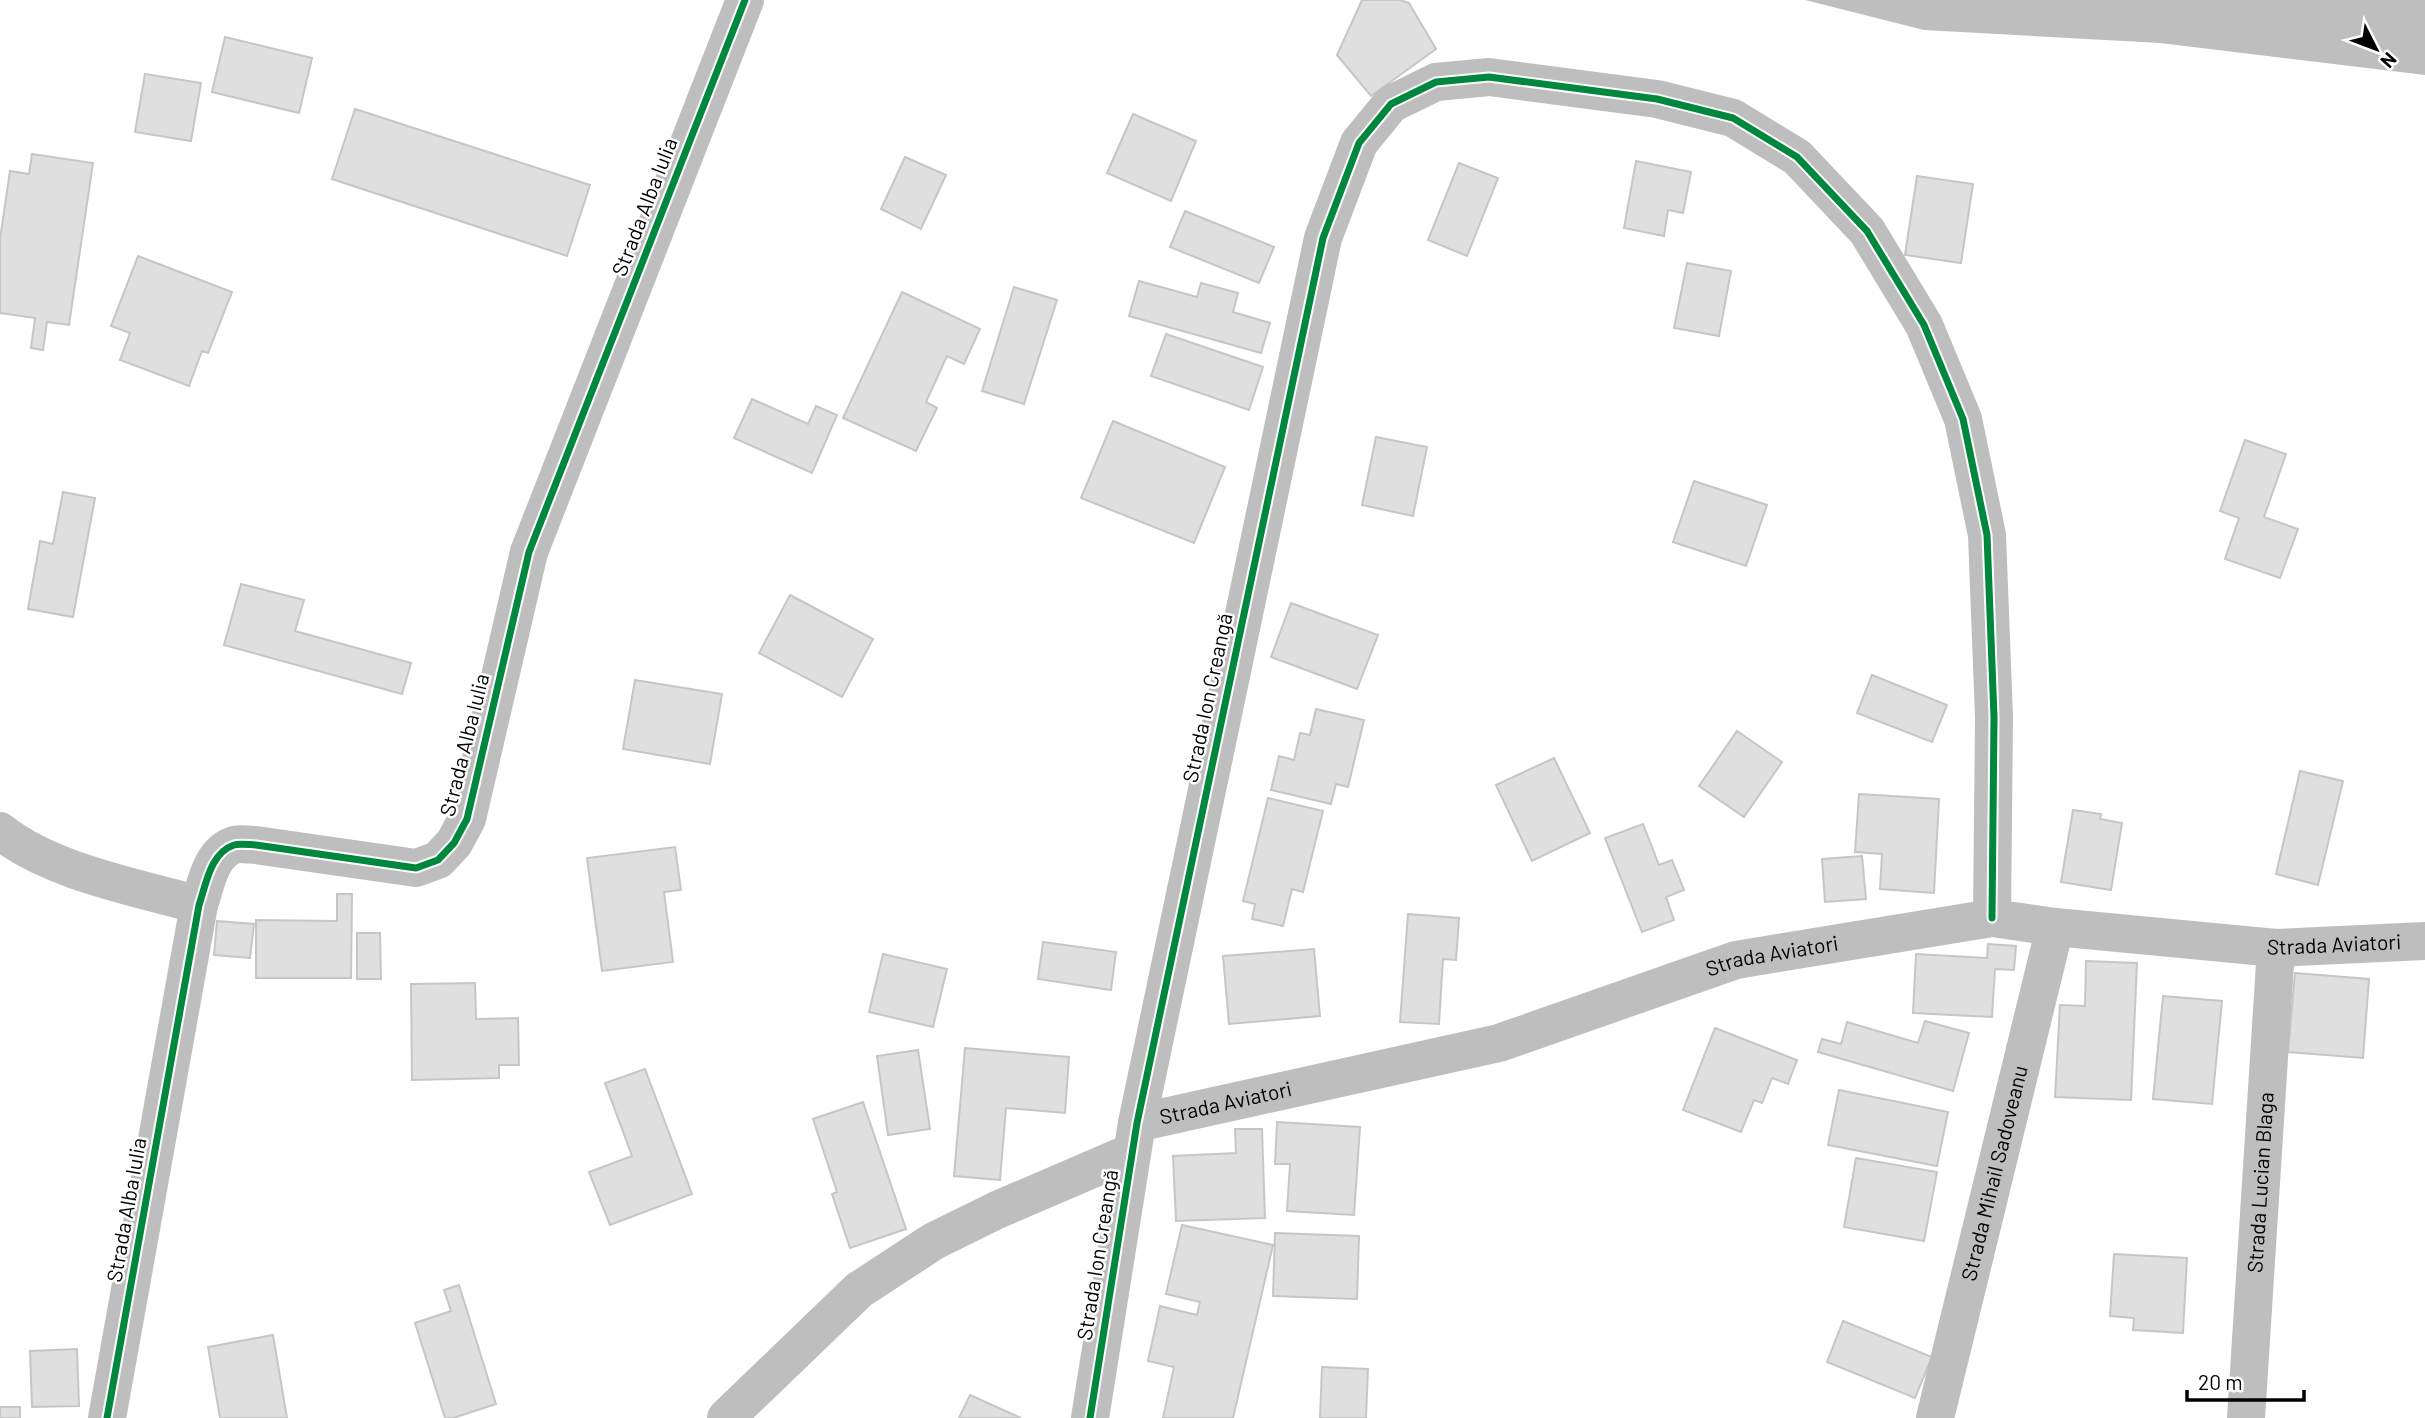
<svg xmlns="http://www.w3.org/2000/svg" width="2425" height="1418" viewBox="0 0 2425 1418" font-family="Barlow,sans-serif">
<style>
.water{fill:#bebebe}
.building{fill:#dfdfdf;stroke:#c6c6c6;stroke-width:2}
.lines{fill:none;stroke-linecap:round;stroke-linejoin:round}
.minor{stroke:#bebebe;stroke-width:38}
.cycleway-casing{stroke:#fff;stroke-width:11}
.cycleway{stroke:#00873e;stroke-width:7}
.labels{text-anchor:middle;stroke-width:5;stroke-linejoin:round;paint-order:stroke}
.street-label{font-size:21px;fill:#000;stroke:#fff}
</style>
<rect width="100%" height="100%" fill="#fff"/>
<path class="water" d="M 1805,0 L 2425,0 L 2425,75 L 2160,43 L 1924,30 Z"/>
<g class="building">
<path d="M 1362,0 L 1400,0 L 1409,3 L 1436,49 L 1371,96 L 1337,55 Z"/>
<path d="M 225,37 L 312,58 L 299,113 L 212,92 Z"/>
<path d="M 145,74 L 201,83 L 191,141 L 135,132 Z"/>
<path d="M 355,109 L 590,185 L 567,256 L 332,179 Z"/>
<path d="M 1133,114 L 1196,141 L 1171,201 L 1107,173 Z"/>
<path d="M 32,154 L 93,163 L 69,325 L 47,322 L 43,350 L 31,348 L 35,318 L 0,313 L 0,239 L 10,171 L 29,174 Z"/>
<path d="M 905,157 L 946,175 L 921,229 L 881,209 Z"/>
<path d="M 1636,161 L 1691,172 L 1683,213 L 1668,210 L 1664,236 L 1624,228 Z"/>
<path d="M 1459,163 L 1498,178 L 1467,256 L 1428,240 Z"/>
<path d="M 1917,176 L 1973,184 L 1961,263 L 1905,255 Z"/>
<path d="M 1185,211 L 1274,247 L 1259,283 L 1170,247 Z"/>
<path d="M 138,256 L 232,292 L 208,353 L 202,351 L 189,386 L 120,360 L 130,333 L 111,326 Z"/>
<path d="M 1687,263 L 1731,271 L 1719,336 L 1674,328 Z"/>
<path d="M 1139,281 L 1197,297 L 1201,283 L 1238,293 L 1233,312 L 1270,323 L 1261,353 L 1129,316 Z"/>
<path d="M 1014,287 L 1057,300 L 1024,404 L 982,391 Z"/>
<path d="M 902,292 L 980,329 L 964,364 L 947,356 L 926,402 L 937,408 L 916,451 L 843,418 Z"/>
<path d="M 1166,334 L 1263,367 L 1249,410 L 1151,376 Z"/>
<path d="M 752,399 L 808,424 L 816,406 L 837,415 L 812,473 L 734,438 Z"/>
<path d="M 1113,421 L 1225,467 L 1194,543 L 1081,498 Z"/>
<path d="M 1376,437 L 1427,447 L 1413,516 L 1362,505 Z"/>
<path d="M 2245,440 L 2286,454 L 2264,517 L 2298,529 L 2280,578 L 2225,559 L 2239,518 L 2220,511 Z"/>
<path d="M 1694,481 L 1767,505 L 1746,566 L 1673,542 Z"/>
<path d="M 63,492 L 95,498 L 73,617 L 28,609 L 40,541 L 53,544 Z"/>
<path d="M 241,584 L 304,600 L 295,631 L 411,663 L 402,694 L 224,645 Z"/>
<path d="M 790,595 L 873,639 L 842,697 L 759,653 Z"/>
<path d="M 1291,603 L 1378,635 L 1357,689 L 1271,657 Z"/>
<path d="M 1872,675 L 1947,705 L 1932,742 L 1857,713 Z"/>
<path d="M 635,680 L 722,694 L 710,764 L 623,749 Z"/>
<path d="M 1316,709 L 1364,720 L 1348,787 L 1336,784 L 1331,804 L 1271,790 L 1279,756 L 1294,760 L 1300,733 L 1310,735 Z"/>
<path d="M 1737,731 L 1782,762 L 1744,817 L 1699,786 Z"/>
<path d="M 1554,758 L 1590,833 L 1532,861 L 1496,785 Z"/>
<path d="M 2300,771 L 2343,781 L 2318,885 L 2276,874 Z"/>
<path d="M 1859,794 L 1939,799 L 1934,893 L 1880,889 L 1882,854 L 1855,852 Z"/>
<path d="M 1268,798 L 1323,811 L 1303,892 L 1292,889 L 1283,926 L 1252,919 L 1255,904 L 1243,901 Z"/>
<path d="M 2073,810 L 2101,814 L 2100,819 L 2122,823 L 2111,890 L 2061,882 Z"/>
<path d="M 1643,824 L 1659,865 L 1672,860 L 1684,890 L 1666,897 L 1674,920 L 1642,932 L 1605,838 Z"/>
<path d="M 675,847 L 681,890 L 664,892 L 673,962 L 602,971 L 587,858 Z"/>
<path d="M 1862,856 L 1866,899 L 1825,902 L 1822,859 Z"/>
<path d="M 337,894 L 352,894 L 351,978 L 256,978 L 256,920 L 337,921 Z"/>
<path d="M 1408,914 L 1459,918 L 1456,960 L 1443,959 L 1439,1024 L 1400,1022 Z"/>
<path d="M 217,921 L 254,924 L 250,958 L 214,955 Z"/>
<path d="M 357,933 L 380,933 L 381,979 L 357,979 Z"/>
<path d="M 1043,942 L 1116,952 L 1111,990 L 1038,979 Z"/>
<path d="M 1988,944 L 2016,946 L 2014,970 L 1995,969 L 1992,1017 L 1913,1013 L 1916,954 L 1987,958 Z"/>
<path d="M 1314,949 L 1320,1016 L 1229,1024 L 1223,956 Z"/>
<path d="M 883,954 L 947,969 L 933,1027 L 869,1012 Z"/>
<path d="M 2086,961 L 2137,963 L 2131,1100 L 2055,1097 L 2060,1005 L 2085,1006 Z"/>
<path d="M 2295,973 L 2369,979 L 2363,1058 L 2288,1052 Z"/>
<path d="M 475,983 L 476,1019 L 518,1018 L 519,1065 L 499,1065 L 499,1078 L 412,1080 L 411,984 Z"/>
<path d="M 2163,996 L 2222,1001 L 2212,1104 L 2153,1099 Z"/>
<path d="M 1925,1021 L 1969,1033 L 1953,1091 L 1818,1052 L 1822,1039 L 1841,1044 L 1847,1022 L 1918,1043 Z"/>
<path d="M 1715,1028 L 1797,1060 L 1788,1084 L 1772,1078 L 1762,1103 L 1754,1100 L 1741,1132 L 1683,1110 Z"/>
<path d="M 965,1048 L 1069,1057 L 1065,1113 L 1006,1108 L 1000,1180 L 954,1176 Z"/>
<path d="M 918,1050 L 930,1129 L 888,1135 L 877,1056 Z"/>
<path d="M 645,1069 L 692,1194 L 610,1225 L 589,1172 L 632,1156 L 605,1083 Z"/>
<path d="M 1839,1090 L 1948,1112 L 1937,1166 L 1828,1145 Z"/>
<path d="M 863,1102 L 906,1229 L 850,1248 L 832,1194 L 837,1192 L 813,1119 Z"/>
<path d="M 1277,1122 L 1360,1127 L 1354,1215 L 1287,1211 L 1290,1164 L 1275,1164 Z"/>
<path d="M 1235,1129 L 1262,1129 L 1265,1218 L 1176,1221 L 1173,1156 L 1236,1153 Z"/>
<path d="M 1856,1158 L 1937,1172 L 1924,1241 L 1844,1227 Z"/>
<path d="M 1182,1225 L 1273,1245 L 1233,1418 L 1163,1418 L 1174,1367 L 1148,1361 L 1160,1306 L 1197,1315 L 1200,1302 L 1166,1294 Z"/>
<path d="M 1275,1233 L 1359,1236 L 1357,1299 L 1273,1296 Z"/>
<path d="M 2114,1254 L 2187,1258 L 2183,1333 L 2133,1330 L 2134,1318 L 2110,1316 Z"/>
<path d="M 459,1285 L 496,1404 L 453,1418 L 445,1418 L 415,1323 L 451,1311 L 444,1290 Z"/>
<path d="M 1843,1321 L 1932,1357 L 1915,1398 L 1827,1362 Z"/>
<path d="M 273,1335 L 287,1418 L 220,1418 L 208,1347 Z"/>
<path d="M 77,1349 L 79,1406 L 32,1407 L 30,1351 Z"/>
<path d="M 1322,1367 L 1368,1369 L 1366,1418 L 1320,1418 Z"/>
<path d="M 970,1395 L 1021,1418 L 959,1418 Z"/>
<rect x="0" y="1407" width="20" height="11"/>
</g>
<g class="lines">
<g class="minor">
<path d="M 0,831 C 51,872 136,887 199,905"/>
<path id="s1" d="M 1137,1123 L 1499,1043 L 1736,960 L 1992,918 L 2055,927 L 2276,948 L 2425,941"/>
<path d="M 107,1418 L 199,905 C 206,885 210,853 234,845 C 240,843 250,845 256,845 L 416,868 L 438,860 L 454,843 L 467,819 L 529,552 L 745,0"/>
<path d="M 726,1418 L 859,1290 L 934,1241 L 997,1210 L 1132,1152"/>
<path d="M 1090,1418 L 1137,1123 L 1323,238 L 1359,143 L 1391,104 L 1436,82 L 1489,77 L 1657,99 L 1733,118 L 1797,157 L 1867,231 L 1924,325 L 1963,419 L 1987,535 L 1994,717 L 1992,918"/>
<path id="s2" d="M 1935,1418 L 2055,927"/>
<path id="s3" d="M 2246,1418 L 2276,948"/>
</g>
<defs>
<g id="cycleway">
<path d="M 107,1418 L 199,905 C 206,885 210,853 234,845 C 240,843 250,845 256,845 L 416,868 L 438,860 L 454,843 L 467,819 L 529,552 L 745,0"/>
<path d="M 1090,1418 L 1137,1123 L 1323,238 L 1359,143 L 1391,104 L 1436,82 L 1489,77 L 1657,99 L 1733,118 L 1797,157 L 1867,231 L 1924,325 L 1963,419 L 1987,535 L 1994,717 L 1992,918"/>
</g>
</defs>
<use href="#cycleway" class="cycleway-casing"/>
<use href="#cycleway" class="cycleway"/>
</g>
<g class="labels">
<g class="street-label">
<text transform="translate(645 207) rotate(-69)" y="7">Strada Alba Iulia</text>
<text transform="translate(1208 698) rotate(-78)" y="7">Strada Ion Creangă</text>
<text transform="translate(465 745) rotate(-76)" y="7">Strada Alba Iulia</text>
<text dy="7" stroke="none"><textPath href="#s1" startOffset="1225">Strada Aviatori</textPath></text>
<text dy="7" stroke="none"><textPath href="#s1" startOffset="658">Strada Aviatori</textPath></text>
<text dy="7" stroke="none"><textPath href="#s1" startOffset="91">Strada Aviatori</textPath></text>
<text dy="7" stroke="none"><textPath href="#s2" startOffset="252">Strada Mihail Sadoveanu</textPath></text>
<text dy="7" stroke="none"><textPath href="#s3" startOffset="236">Strada Lucian Blaga</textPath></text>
<text transform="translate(127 1210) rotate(-80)" y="7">Strada Alba Iulia</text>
<text transform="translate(1098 1255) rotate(-81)" y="7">Strada Ion Creangă</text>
</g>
</g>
<g transform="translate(2376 49) rotate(132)" stroke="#ffffff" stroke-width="5" paint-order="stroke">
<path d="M0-5L12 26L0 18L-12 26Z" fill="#000000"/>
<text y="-10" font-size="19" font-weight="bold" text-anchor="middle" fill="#000000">N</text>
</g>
<path d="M2187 1390v10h117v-10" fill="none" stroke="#000000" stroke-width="3.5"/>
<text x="2198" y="1390" font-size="21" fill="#000000" stroke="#ffffff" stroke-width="5" paint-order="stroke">20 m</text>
</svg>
